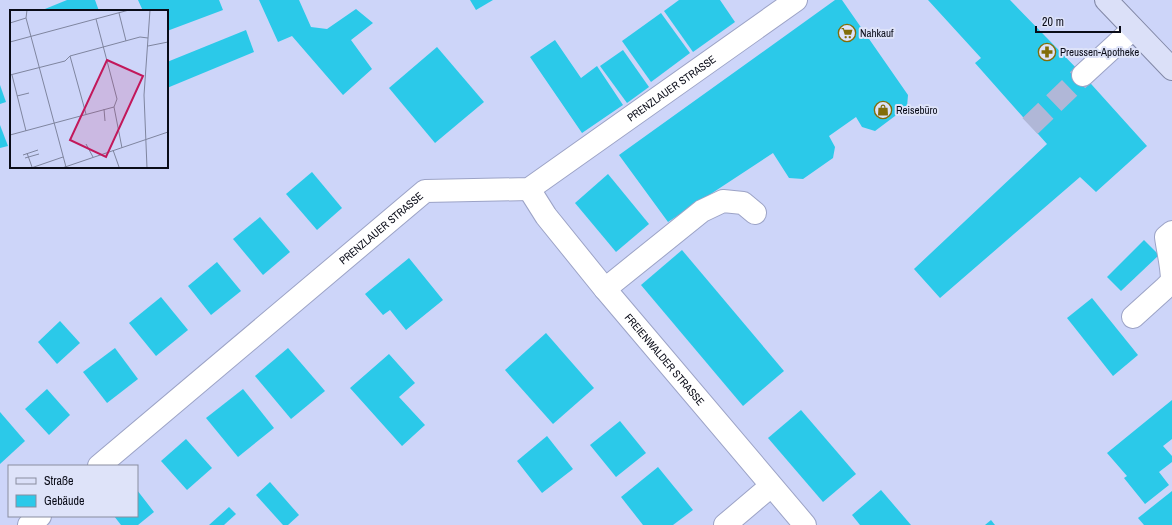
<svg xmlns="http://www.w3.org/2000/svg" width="1172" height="525" viewBox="0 0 1172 525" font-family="'Archivo Narrow',sans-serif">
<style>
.building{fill:#2bc9e9}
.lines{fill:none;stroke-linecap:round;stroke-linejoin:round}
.minor-tunnel{stroke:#b0b7d7;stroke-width:22;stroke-dasharray:22 11;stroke-linecap:butt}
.minor-casing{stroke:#9ca3c6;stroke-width:24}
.major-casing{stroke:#8288a6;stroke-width:24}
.minor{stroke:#fff;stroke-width:22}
.major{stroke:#dbe0f8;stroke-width:22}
.labels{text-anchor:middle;stroke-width:4;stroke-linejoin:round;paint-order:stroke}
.poi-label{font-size:11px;fill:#0a0c18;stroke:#dee3f9;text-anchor:start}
.street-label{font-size:11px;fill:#0a0c18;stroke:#dee3f9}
.inset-road{fill:none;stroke:#7f859f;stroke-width:1}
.view{fill:#c2185b;fill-opacity:0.15;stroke:#c2185b;stroke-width:2}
.inset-edge{fill:none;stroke:#0a0c18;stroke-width:2}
</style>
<rect width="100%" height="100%" fill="#cdd5f9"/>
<g class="building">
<path d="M 67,0 L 95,0 L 99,11 L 40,11 Z"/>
<path d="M 138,0 L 219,0 L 223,10 L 167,31 L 167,11 L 143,11 Z"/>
<path d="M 259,0 L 299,0 L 311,27 L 327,29 L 356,9 L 373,23 L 351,40 L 372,69 L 343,95 L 292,36 L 278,42 Z"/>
<path d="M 470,0 L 493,0 L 476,10 Z"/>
<path d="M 679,0 L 720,0 L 735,22 L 693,52 L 664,11 Z"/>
<path d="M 835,0 L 842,0 L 908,95 L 907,107 L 875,131 L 862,127 L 856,117 L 829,136 L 835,147 L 833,158 L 803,179 L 789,178 L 773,153 L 668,222 L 619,155 Z"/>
<path d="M 928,0 L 1010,0 L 1083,75 L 1147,146 L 1096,192 L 1080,177 L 940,298 L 914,269 L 1047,144 L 975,63 L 981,58 Z"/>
<path d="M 661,13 L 690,53 L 651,82 L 622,41 Z"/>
<path d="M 246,30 L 254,52 L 167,88 L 167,62 Z"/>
<path d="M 555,40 L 581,78 L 597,66 L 623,105 L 582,133 L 530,57 Z"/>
<path d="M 437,47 L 484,102 L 435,143 L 389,88 Z"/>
<path d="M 623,50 L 649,87 L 627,103 L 600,66 Z"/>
<path d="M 0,85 L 6,102 L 0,104 Z"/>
<path d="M 0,125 L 8,146 L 0,148 Z"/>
<path d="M 312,172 L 342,208 L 317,230 L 286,194 Z"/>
<path d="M 608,174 L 649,224 L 616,252 L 575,203 Z"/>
<path d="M 260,217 L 290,252 L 263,275 L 233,239 Z"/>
<path d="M 1144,240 L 1159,255 L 1121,291 L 1107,277 Z"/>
<path d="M 682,250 L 784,371 L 743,406 L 641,285 Z"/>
<path d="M 409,258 L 443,300 L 406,330 L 390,310 L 383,315 L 365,294 Z"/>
<path d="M 217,262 L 241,291 L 211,315 L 188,286 Z"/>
<path d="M 161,297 L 188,330 L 156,356 L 129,323 Z"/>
<path d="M 1092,298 L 1138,355 L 1113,376 L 1067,318 Z"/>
<path d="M 60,321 L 80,343 L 57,364 L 38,342 Z"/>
<path d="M 546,333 L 594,388 L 553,424 L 505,370 Z"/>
<path d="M 115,348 L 138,379 L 107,403 L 83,372 Z"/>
<path d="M 288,348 L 325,391 L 291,419 L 255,376 Z"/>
<path d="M 389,354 L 415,383 L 399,397 L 425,425 L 402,446 L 350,388 Z"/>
<path d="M 47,389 L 70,415 L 49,435 L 25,409 Z"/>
<path d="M 243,389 L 274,428 L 238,457 L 206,418 Z"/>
<path d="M 1172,400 L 1172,439 L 1163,446 L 1172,456 L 1172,462 L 1159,472 L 1169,485 L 1145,504 L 1124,478 L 1127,476 L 1107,453 Z"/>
<path d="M 801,410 L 856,474 L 823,502 L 768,438 Z"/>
<path d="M 0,412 L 25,441 L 0,464 Z"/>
<path d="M 620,421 L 646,453 L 616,477 L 590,445 Z"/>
<path d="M 547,436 L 573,469 L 542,493 L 517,461 Z"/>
<path d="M 186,439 L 212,468 L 187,490 L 161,461 Z"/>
<path d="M 658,467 L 693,510 L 673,525 L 643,525 L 621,497 Z"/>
<path d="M 270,482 L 299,515 L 288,525 L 283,525 L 256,495 Z"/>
<path d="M 137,490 L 154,512 L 138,525 L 121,525 L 114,516 L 137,516 Z"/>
<path d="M 881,490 L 911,525 L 860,525 L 852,515 Z"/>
<path d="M 1172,491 L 1172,525 L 1144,525 L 1138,518 Z"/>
<path d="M 229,507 L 236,514 L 224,525 L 209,525 Z"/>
<path d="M 991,520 L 995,525 L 985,525 Z"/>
</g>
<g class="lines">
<path class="minor-tunnel" d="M 1030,126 L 1083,75"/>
<defs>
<g id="minor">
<path d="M 1083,75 L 1133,29"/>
<path id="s1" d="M 529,189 L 546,216 L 605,289 L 805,525"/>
<path d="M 605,289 L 702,211 L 723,201 L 743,203 L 755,213"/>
<path d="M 1133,317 L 1164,289 L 1172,281 C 1172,266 1168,252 1166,237 L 1172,232"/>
<path id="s2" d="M 99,466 L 425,191 L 529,189 L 796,0"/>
<path d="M 29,525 L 40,516"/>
<path d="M 725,525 L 771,486"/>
</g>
<path id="major" d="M 1106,0 L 1172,69"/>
</defs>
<use href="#minor" class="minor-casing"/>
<use href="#major" class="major-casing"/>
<use href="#minor" class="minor"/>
<use href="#major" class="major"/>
</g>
<defs>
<symbol id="supermarket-ring" viewBox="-11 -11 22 22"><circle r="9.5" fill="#dee3f9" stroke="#826d0a" stroke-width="1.5"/><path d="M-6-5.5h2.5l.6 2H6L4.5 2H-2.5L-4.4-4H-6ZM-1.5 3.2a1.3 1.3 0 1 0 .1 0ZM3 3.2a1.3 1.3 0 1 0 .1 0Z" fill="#826d0a"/></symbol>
<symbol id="pharmacy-ring" viewBox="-11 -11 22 22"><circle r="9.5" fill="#dee3f9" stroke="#826d0a" stroke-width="1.5"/><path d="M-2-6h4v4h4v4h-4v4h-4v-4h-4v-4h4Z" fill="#826d0a"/></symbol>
<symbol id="shop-ring" viewBox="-11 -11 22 22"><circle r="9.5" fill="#dee3f9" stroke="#826d0a" stroke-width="1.5"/><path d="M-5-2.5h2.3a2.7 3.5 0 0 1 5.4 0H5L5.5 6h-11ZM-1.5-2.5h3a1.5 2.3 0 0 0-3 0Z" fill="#826d0a"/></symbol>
</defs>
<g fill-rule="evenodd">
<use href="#supermarket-ring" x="837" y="23" width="20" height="20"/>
<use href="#pharmacy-ring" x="1037" y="42" width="20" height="20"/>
<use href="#shop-ring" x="873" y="100" width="20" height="20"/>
</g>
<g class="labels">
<g class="poi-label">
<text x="860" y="37">Nahkauf</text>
<text x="1060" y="56">Preussen-Apotheke</text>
<text x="896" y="114">Reisebüro</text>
</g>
<g class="street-label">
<text dy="4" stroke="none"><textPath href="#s2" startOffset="705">PRENZLAUER STRASSE</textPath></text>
<text dy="4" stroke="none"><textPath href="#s2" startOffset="369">PRENZLAUER STRASSE</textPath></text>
<text dy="4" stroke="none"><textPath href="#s1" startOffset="218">FREIENWALDER STRASSE</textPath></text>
</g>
</g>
<g transform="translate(10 10)">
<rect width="158" height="158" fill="#cdd5f9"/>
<path class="inset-road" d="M 17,0 L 16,8 L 56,157M 109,3 L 116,31M 86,9 L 107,89 L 104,97 L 112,138M 0,13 L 16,8M 0,32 L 119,0M 138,36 L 158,32M 60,46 L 76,104M 0,65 L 55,51 L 60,46 L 130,27 L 138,28M 2,65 L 16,121M 7,86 L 19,83M 94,99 L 95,111M 0,125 L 104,97M 76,134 L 83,147M 103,140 L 109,157M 17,143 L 22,157M 13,145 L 28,140M 15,148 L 29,144M 21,158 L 53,147M 52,158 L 158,122M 137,158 L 134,85 L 140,0"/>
<path class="view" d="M 97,50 L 133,66 L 96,147 L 60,130 Z"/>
<rect width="158" height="158" class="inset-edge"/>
</g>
<rect x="8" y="465" width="130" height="52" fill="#dee3f9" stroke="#898d9f"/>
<rect x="16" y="478" width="20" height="6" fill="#dbe0f8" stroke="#898d9f"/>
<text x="44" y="485" font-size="12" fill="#0a0c18">Straße</text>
<rect x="16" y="495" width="20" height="12" fill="#2bc9e9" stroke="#898d9f"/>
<text x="44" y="505" font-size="12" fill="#0a0c18">Gebäude</text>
<path d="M1036 26v6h84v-6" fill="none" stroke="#0a0c18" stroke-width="2"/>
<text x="1042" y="26" font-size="12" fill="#0a0c18" stroke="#dee3f9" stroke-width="3" paint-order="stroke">20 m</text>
</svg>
